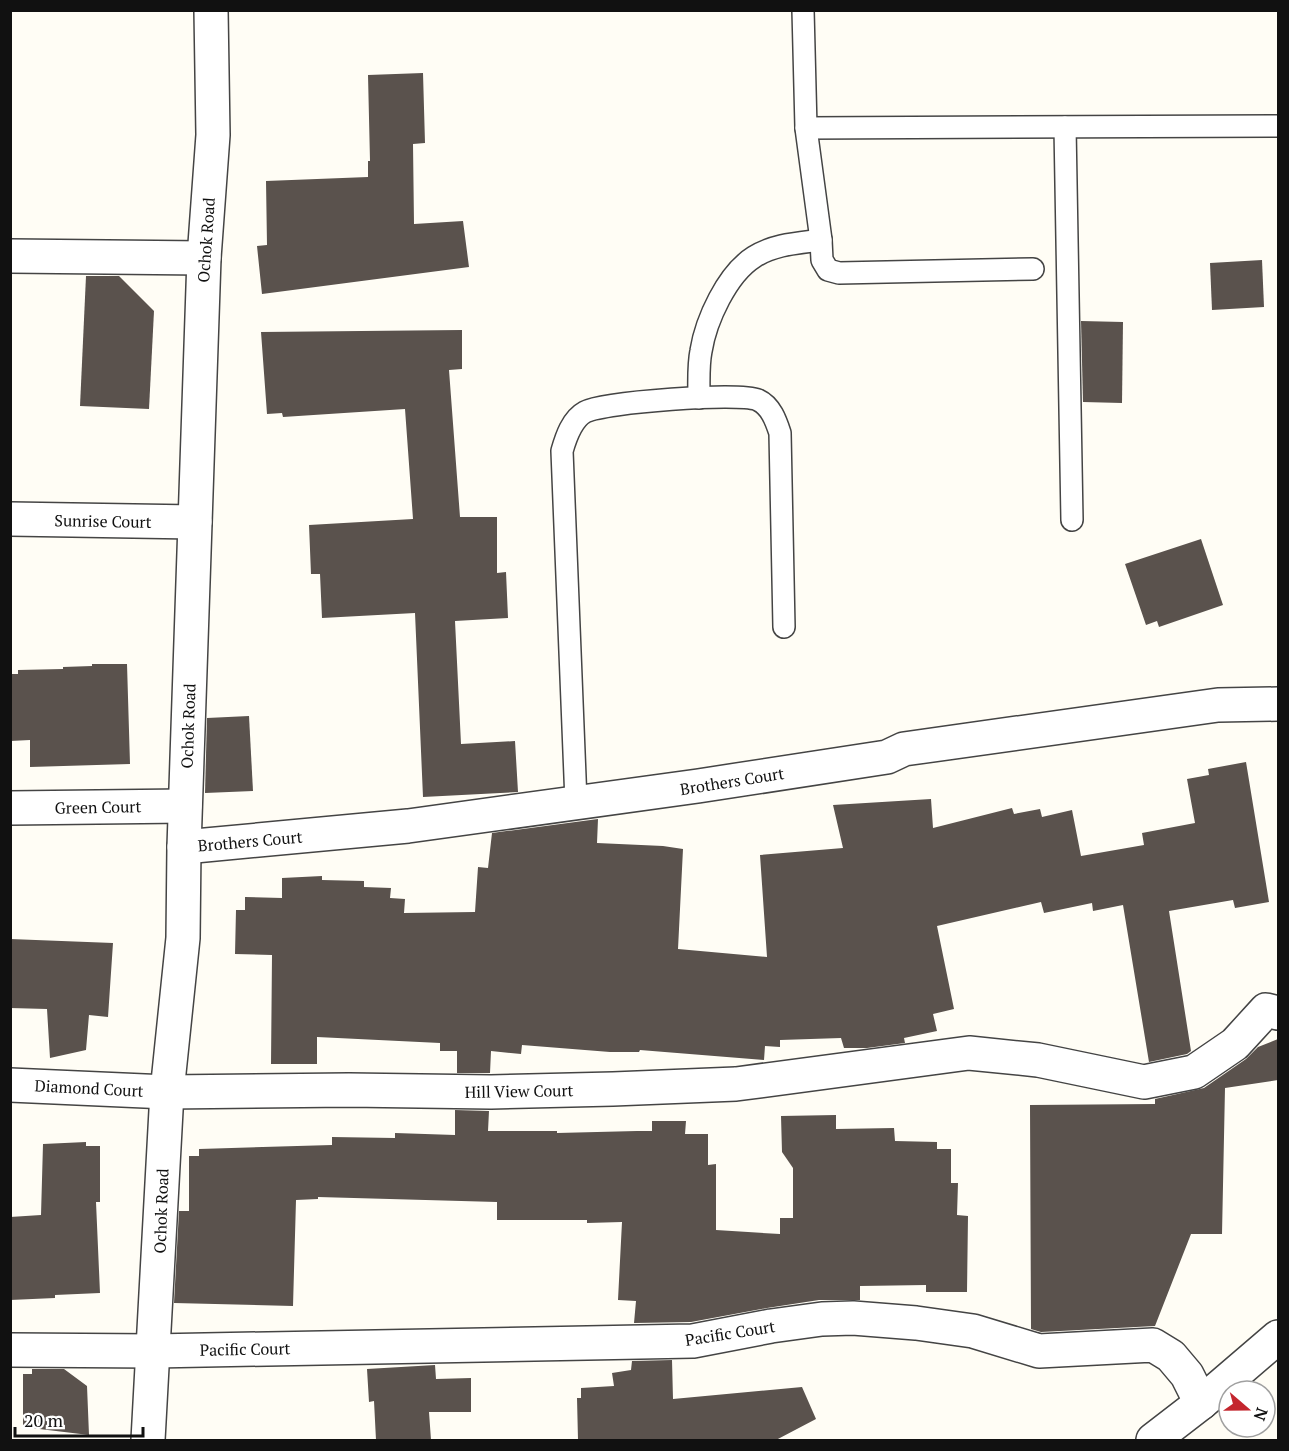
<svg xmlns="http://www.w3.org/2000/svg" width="1289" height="1451" viewBox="0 0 1289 1451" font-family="'PT Serif',serif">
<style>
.building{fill:#5a524d}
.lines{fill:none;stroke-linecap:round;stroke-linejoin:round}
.lane-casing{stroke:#444;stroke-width:24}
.street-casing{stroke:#444;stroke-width:36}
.lane{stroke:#fff;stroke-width:21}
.street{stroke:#fff;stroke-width:33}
.labels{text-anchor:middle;stroke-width:6;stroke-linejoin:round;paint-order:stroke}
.street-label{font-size:16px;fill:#111;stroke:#fff}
</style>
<rect width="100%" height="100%" fill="#fffdf5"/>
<g class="building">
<path d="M 423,73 L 425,143 L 413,144 L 414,224 L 463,221 L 469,267 L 262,294 L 257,246 L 267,245 L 266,181 L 368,177 L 368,161 L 370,161 L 368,75 Z"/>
<path d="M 1262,260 L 1264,307 L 1212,310 L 1210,263 Z"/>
<path d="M 86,276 L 119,276 L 154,311 L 149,409 L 80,406 Z"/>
<path d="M 1081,321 L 1123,322 L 1122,403 L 1083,402 Z"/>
<path d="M 462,330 L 462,369 L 449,370 L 460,517 L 497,517 L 497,573 L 506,572 L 508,618 L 455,621 L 461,744 L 515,741 L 518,792 L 423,797 L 415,613 L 322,618 L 320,574 L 311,574 L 309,525 L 413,519 L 405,409 L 283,417 L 282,413 L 267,414 L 261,332 Z"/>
<path d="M 1201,539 L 1223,605 L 1159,627 L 1157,621 L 1146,625 L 1125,564 Z"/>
<path d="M 92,664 L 127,664 L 130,764 L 30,767 L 30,740 L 10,741 L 10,674 L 18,674 L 18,670 L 63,669 L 63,667 L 92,666 Z"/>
<path d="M 249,716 L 253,791 L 205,793 L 207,718 Z"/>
<path d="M 1246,762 L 1269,902 L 1235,908 L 1233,900 L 1169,911 L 1191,1051 L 1187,1054 L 1149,1062 L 1123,905 L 1093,911 L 1092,903 L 1044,913 L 1041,902 L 937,926 L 954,1009 L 933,1014 L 937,1031 L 904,1038 L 905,1043 L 867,1048 L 844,1048 L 841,1038 L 780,1040 L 780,1047 L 765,1046 L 764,1060 L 640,1050 L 639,1052 L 610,1052 L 522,1045 L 521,1054 L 491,1051 L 490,1073 L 457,1073 L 457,1051 L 440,1051 L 440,1043 L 317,1037 L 317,1064 L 271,1064 L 272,955 L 235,954 L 236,910 L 245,910 L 245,897 L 282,898 L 282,878 L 322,876 L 322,880 L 364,881 L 364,887 L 391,888 L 390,898 L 405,899 L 404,913 L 475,912 L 478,867 L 488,868 L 492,833 L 598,819 L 597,843 L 663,846 L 683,849 L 678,949 L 767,957 L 760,855 L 843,848 L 833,805 L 931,799 L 933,828 L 1012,808 L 1014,814 L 1040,809 L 1042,817 L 1072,810 L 1081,856 L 1144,845 L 1142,833 L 1195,823 L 1187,779 L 1209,775 L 1208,769 Z"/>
<path d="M 10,939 L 113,943 L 108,1017 L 89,1015 L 86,1050 L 50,1058 L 47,1009 L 10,1008 Z"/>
<path d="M 1278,1039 L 1278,1080 L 1225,1088 L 1222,1234 L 1191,1234 L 1155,1326 L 1041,1332 L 1031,1329 L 1030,1105 L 1155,1104 L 1155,1099 L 1204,1088 L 1246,1059 L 1258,1047 Z"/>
<path d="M 455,1110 L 489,1111 L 488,1131 L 557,1131 L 557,1133 L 637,1131 L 652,1131 L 652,1121 L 686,1121 L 685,1134 L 708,1134 L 708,1165 L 716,1164 L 716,1230 L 780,1234 L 780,1218 L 793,1218 L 793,1168 L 782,1152 L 781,1116 L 836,1115 L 836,1129 L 894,1128 L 895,1141 L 937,1142 L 937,1149 L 951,1149 L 951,1183 L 958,1183 L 957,1215 L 968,1216 L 967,1292 L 926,1292 L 926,1285 L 860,1286 L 860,1300 L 819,1300 L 767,1308 L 691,1322 L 634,1323 L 636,1301 L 618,1300 L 622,1222 L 587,1223 L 587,1220 L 497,1220 L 497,1202 L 318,1197 L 318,1199 L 296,1200 L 293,1306 L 174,1303 L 179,1211 L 189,1211 L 189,1156 L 199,1156 L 199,1149 L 332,1145 L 332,1137 L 395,1138 L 395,1133 L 455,1135 Z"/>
<path d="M 86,1142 L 86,1146 L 100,1146 L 100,1202 L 96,1202 L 100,1293 L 55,1295 L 55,1298 L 10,1300 L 10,1217 L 41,1215 L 43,1144 Z"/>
<path d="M 672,1360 L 673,1399 L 802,1387 L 816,1419 L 776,1440 L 578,1440 L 577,1398 L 581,1398 L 581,1388 L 614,1386 L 612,1373 L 631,1370 L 632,1361 Z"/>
<path d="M 435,1365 L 436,1379 L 471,1378 L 471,1412 L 429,1412 L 431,1440 L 376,1440 L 374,1401 L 369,1402 L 367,1369 Z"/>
<path d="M 32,1369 L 64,1369 L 87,1386 L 89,1435 L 23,1427 L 23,1374 L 32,1374 Z"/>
</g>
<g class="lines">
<defs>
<g id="lane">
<path d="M 1065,127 L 1072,520"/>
<path d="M 806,128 L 1278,126"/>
<path d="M 821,240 L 822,260 L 828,270 L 839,273 L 1033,269"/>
<path d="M 699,398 C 699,383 698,366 701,351 C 706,320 727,274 754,257 C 774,244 799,243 821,240 L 806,128 L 803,10"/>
<path d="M 576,802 L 562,451 C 566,437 572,419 585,412 C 604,402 739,392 758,400 C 771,406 776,421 780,433 L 784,627"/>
</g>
<g id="street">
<path d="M 10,256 L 204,258"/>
<path d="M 10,519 L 195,522"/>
<path d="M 10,808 L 185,806"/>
<path d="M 184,847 L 408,826 L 698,786 L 887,757 L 904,749 L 1218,705 L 1278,704"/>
<path d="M 10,1085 L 167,1092 L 349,1090 L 491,1092 L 613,1089 L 736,1084 L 969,1053 L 1038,1060 L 1144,1082 L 1194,1072 L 1235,1044 L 1266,1010 L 1278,1013"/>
<path d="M 10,1350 L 154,1351 L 693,1341 L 771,1326 L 822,1319 L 853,1318 L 916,1323 L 973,1331 L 1039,1351 L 1153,1345 L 1171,1356 L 1187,1375 L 1201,1403"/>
<path d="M 148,1440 L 167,1092 L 183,938 L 184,847 L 204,258 L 213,135 L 211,10"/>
<path d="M 1153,1440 L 1201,1403 L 1278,1337"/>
</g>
</defs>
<use href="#lane" class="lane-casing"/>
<use href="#street" class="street-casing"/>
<use href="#lane" class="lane"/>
<use href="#street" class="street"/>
</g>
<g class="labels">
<g class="street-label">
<text transform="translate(206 240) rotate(-86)" y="6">Ochok Road</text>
<text transform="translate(103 521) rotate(1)" y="6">Sunrise Court</text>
<text transform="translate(188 726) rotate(-88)" y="6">Ochok Road</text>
<text transform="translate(732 781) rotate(-9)" y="6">Brothers Court</text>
<text transform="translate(98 807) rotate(-1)" y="6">Green Court</text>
<text transform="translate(250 841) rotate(-5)" y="6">Brothers Court</text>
<text transform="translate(89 1088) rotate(3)" y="6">Diamond Court</text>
<text transform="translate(519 1091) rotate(-1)" y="6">Hill View Court</text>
<text transform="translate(161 1211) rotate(-88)" y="6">Ochok Road</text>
<text transform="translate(730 1333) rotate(-9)" y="6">Pacific Court</text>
<text transform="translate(245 1349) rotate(-1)" y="6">Pacific Court</text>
</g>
</g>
<rect width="1289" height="1451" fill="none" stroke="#111111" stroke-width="24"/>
<g transform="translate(1247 1409) rotate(110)"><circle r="28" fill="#ffffff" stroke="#a0a0a0" stroke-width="1.5"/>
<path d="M0-4.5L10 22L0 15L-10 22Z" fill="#c4262e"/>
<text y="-9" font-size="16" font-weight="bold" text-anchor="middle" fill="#111111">N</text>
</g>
<path d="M15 1427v9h128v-9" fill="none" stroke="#111111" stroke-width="3"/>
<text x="24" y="1427" font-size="18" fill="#111111" stroke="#ffffff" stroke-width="4.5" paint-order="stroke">20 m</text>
</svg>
